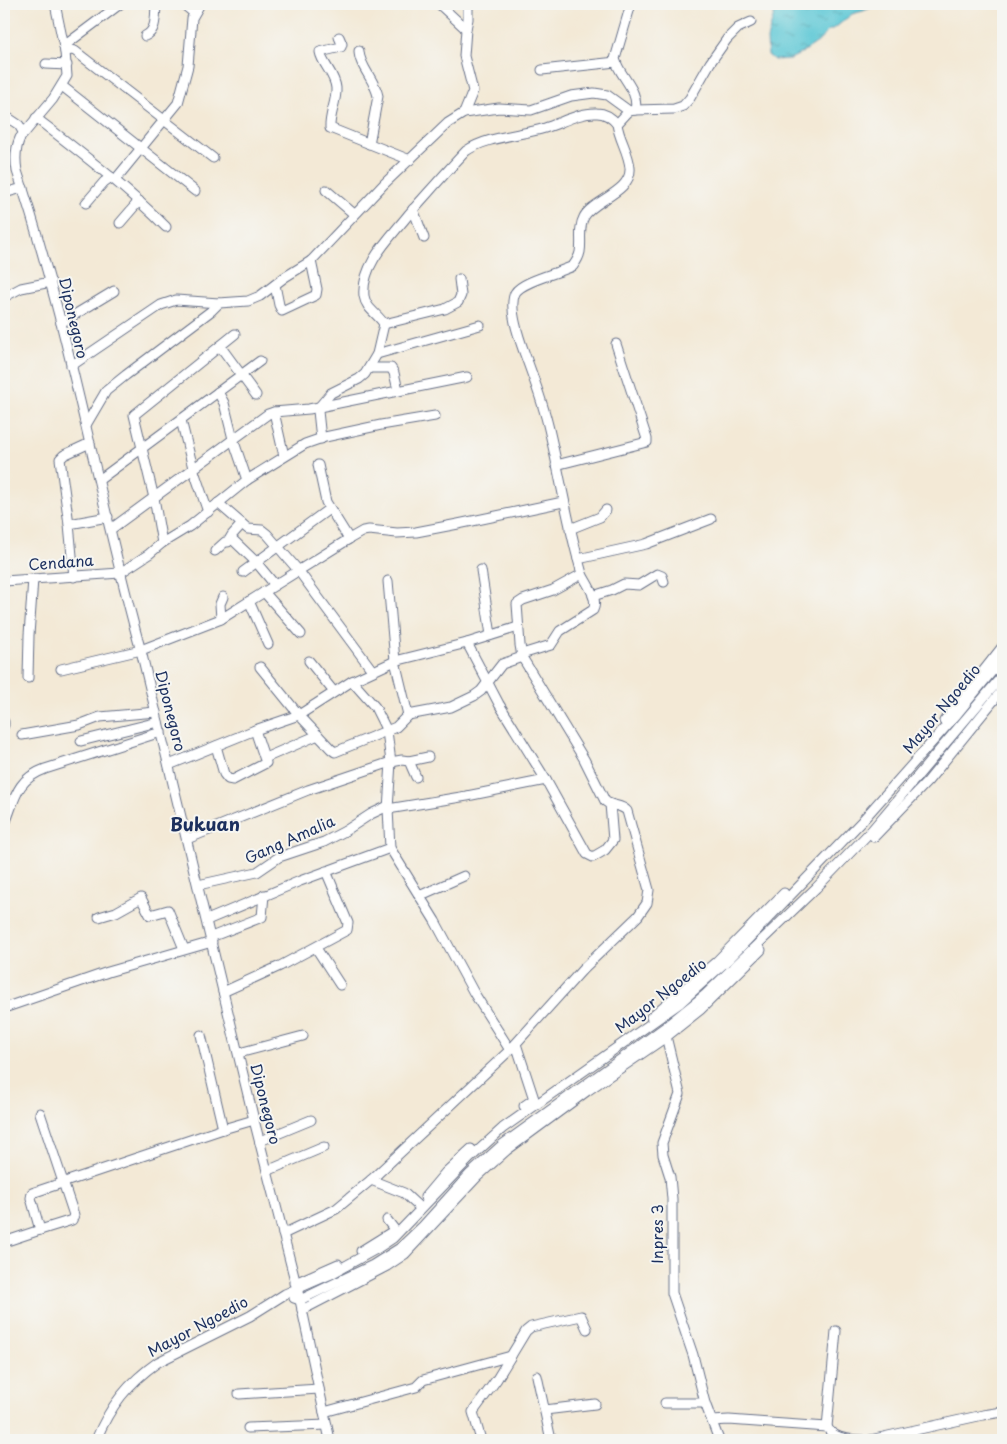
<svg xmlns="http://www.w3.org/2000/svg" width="1007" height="1444" viewBox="0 0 1007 1444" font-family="'Playpen Sans',sans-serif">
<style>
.water{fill:url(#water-ripples);stroke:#3c7c9a}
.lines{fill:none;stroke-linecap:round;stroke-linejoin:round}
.minor-casing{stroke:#677088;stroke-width:11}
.minor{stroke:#fff;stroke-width:9}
.labels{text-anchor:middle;stroke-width:4;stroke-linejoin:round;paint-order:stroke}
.street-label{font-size:15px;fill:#1b2f5e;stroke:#f6f6f2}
.quarter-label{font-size:18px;font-weight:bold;fill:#1b2f5e;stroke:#f6f6f2}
</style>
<defs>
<pattern id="water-ripples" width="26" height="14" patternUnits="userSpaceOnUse" patternTransform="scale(1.25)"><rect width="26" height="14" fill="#5dc8d5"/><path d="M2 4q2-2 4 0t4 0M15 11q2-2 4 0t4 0" fill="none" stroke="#4ca3b0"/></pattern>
</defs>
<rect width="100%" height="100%" fill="#f6f6f2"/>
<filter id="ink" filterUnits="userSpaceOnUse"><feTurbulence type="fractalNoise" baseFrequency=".02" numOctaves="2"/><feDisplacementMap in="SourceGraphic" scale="10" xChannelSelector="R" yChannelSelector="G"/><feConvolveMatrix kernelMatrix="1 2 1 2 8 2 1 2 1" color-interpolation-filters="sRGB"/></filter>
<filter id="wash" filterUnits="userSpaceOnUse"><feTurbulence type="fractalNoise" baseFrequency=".0096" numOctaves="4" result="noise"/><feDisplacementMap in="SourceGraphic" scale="20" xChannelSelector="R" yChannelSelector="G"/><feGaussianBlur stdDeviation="1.12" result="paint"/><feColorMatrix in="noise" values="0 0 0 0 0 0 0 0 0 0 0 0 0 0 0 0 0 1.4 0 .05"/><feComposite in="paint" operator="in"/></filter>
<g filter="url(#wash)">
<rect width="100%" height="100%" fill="#f3e9d6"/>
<path class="water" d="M 777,4 L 880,4 L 863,11 L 852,14 L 836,27 L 828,31 L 818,42 L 800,54 L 790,59 L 774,60 L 768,55 L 767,39 Z"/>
</g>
<g filter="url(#ink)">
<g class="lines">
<defs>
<g id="minor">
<path d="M 55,4 L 65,52 L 67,76 L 53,99 L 20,138 C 15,149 15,159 17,171 C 70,329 97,494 142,655 L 254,1120 L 300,1300 L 330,1440"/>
<path d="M 183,4 L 194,13"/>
<path d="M 439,4 L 466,29 L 464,56 L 473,91 L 464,113"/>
<path d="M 466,29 L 468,19 L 468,4"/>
<path d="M 145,36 C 157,31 155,16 156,4"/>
<path d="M 339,37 L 342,44 L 341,47 L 320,52 C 322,64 335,74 336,88 C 337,101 329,115 330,128 L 410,160"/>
<path d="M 64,46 L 120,4"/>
<path d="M 359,51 C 359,66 375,80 378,96 L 369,144"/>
<path d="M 65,52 L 71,50 L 75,51 L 213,158"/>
<path d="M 46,64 L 67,65"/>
<path d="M 542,70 L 616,62"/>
<path d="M 62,86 L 195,191"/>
<path d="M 635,110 L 674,109 L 683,106 L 690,98 L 710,63 L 727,39 L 738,28 L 751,22"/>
<path d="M 629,111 L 617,124 C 619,139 629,153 630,168 C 632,192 593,200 584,217 C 578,228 582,241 580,252 C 579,257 576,262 573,266 C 559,273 522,281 515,293 C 508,308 519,338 524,352 C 533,376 542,400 548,425 C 559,470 566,515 578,559 L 646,544 L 711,519"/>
<path d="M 4,115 L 19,125 L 23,132"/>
<path d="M 36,118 C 81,153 126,187 166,227"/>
<path d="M 115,180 L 178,103 L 188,66 L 192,18 L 200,4"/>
<path d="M 326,190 L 354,214"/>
<path d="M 4,193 L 23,188"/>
<path d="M 86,203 L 104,182 L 111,177"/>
<path d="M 413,209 L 424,238"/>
<path d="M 120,223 L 139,201"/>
<path d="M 275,285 L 279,305 L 282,311 L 316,295 L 317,289 L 311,261"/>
<path d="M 4,297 L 21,288 L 51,282"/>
<path d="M 61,323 L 114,291"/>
<path d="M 384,324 C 378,314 366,309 364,296 C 361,264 391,237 409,214 C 428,193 446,172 466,151 C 488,136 519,136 545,128 C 561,123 580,112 597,113 C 606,113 612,118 617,124"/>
<path d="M 384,324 L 445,309 L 458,302 L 461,295 L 459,279"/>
<path d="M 220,346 L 256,395"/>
<path d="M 377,354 L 480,325"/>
<path d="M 71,366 L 161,305 L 176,300 L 219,303 L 248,301 L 260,296 L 285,277 L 311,261 L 384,184 L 448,123 L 464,113 L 499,108 L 531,110 L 571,96 L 594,93 L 607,95 L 629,111 L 635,110 C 640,91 619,76 615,59 L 631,4"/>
<path d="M 369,368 L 391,368 L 394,373 L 398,390"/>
<path d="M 218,392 L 224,403 L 233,439 L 247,480"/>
<path d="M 274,412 L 309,409 L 467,377"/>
<path d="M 181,420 L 193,468 L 208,512"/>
<path d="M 86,425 L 106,391 L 126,375 L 211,311 L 219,303"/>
<path d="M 321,439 L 318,411 L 320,406 L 331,393 L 359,379 L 365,374 L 377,354 L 384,324"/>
<path d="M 318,465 L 326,502 L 349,539"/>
<path d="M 556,465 L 647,442 L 647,439 L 616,344"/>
<path d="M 99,480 L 260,361"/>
<path d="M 218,503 L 248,529 L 262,530 L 267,534 L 298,570 L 372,670"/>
<path d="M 69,524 L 108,517"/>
<path d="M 111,529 L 268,414 L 274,412 L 284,456"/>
<path d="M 570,529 L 600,517 L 606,510"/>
<path d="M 231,538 L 256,562 L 275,585"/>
<path d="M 162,543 L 154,498 L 134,415 L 235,334"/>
<path d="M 215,551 L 225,542 L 228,542 L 232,535 L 242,524"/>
<path d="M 481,570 L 491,635"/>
<path d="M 243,572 L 329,509"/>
<path d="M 74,577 L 69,524 L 60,459 L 64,455 L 90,443"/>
<path d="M 4,581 L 120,573 L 149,554 L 162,543 L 190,526 L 247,480 L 305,444 L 325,437 L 381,425 L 435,416"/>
<path d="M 388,581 L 395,661 L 408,715"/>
<path d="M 264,592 L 301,634"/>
<path d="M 593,596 L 612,590 L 624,584 L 639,585 L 657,574 L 662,576 L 664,582"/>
<path d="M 249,601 L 268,644"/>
<path d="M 221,619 L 220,604 L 223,597"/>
<path d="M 518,627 L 467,643 L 499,704 L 546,780"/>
<path d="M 522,654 L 551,645 L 560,631 L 593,610 C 599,599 587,584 582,574"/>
<path d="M 309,661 L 334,692"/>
<path d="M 260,667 L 299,715 L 331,749 L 335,752 L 396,727 L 408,715 L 451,707 L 474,696 L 481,691 L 502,664 L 522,657"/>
<path d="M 61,669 L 141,650 L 221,619 L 349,539 L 363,531 L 369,530 L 397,533 L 416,532 L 458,524 L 563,502"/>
<path d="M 28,678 L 29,635 L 33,579"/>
<path d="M 352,681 L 375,707 L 387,731 L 391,762 L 388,809 L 390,848 L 435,921 L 474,993 L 510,1050"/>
<path d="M 944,721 L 1003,646"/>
<path d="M 4,722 L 4,725"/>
<path d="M 22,735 L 79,725 L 100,717 L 156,712"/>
<path d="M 81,741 L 158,722"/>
<path d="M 216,746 L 224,774 L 228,779 L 233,780 L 266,763 L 255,730"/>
<path d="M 265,758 L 318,735"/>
<path d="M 409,761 L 428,757"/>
<path d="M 169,765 L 255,730 L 299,715 L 352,681 L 395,661 L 467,643"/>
<path d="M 388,809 L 467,796 L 546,780 L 587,854 L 593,857 L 605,850 L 613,840 L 610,804"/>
<path d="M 4,826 C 15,800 15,780 45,769 L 161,732"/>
<path d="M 874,837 L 928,781 L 1003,689"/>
<path d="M 187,839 L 308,790 L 391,762 L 402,760 L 409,761 L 416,777"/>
<path d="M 198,885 L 257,872 L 279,857 L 324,842 L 345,831 L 371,814 L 388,806"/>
<path d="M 419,896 L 464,876"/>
<path d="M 99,917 L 116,912 L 141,898 L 150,915 L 168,910 L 184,949"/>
<path d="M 207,920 L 300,881 L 390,848"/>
<path d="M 211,937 L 262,917 L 264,895"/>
<path d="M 316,948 L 340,985"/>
<path d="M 223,992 L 280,966 L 347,930 L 348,923 L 326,871"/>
<path d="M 4,1008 L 108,972 L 212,942"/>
<path d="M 651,1017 L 716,962 L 784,893"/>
<path d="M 665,1032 L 680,1094 L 662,1143 L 663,1155 L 670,1177 L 672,1199 L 672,1293 L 693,1355 L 705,1403 L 719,1440"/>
<path d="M 201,1035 L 223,1129"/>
<path d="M 516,1044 L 534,1099 L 524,1106"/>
<path d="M 239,1053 L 303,1036"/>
<path d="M 260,1141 L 311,1120"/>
<path d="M 267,1171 L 324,1147"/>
<path d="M 371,1180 L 404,1193 L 418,1206"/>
<path d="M 425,1197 L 446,1172 L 471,1149"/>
<path d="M 387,1220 L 394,1229"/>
<path d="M 40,1230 L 72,1220 L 74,1215 L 40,1113"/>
<path d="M 283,1234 L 336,1209 L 371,1180 L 510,1050 L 583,969 L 638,916 L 647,903 L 649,890 L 627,811 C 621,804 612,807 605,801 L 584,759 L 522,657 L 520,645 L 517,604 L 523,600 L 553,590 L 582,574 L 578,559"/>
<path d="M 4,1242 L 40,1230 L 31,1198 L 32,1193 L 223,1129 L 254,1120"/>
<path d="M 361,1251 L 390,1233"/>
<path d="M 295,1283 L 338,1264"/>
<path d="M 294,1298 L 300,1300 L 373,1265 L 400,1248 L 423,1226 L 470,1174 L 502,1145 L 664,1028 L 705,995 L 816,888 L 872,830 L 1003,675"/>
<path d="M 302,1310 L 387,1266 L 405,1254 L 477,1177 L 507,1150 L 587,1091 L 666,1037 L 700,1010 L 761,950"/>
<path d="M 537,1376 L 551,1440"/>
<path d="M 239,1394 L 319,1389"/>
<path d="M 665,1403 L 705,1403"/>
<path d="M 545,1410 L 595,1404"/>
<path d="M 324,1412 L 416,1387 L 423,1380 L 511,1356"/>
<path d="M 712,1421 L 729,1420 L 827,1427 L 836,1331"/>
<path d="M 827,1427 C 833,1439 850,1440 862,1440"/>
<path d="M 248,1428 L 327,1425"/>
<path d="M 96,1440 C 110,1406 128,1383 158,1362 L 250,1316 L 285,1294 L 331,1274 L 378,1248 L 393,1238 L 470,1158 L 503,1128 L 680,1003 L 729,959 L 862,821 L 957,714 L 1003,658"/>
<path d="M 481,1440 L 473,1412 L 497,1379 L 526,1331 L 531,1327 L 581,1316 L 587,1329"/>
<path d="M 870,1440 L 983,1415 L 1003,1412"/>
</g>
</defs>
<use href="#minor" class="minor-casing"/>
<use href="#minor" class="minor"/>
</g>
</g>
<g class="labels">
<g class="street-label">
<text transform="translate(73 318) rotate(77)" y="5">Diponegoro</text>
<text transform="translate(61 563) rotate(-4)" y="5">Cendana</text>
<text transform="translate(942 709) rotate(-50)" y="5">Mayor Ngoedio</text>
<text transform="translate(170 711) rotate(76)" y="5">Diponegoro</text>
<text transform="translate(290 840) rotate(-24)" y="5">Gang Amalia</text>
<text transform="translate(661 996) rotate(-38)" y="5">Mayor Ngoedio</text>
<text transform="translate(265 1104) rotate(76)" y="5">Diponegoro</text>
<text transform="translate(658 1234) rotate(-90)" y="5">Inpres 3</text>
<text transform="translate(198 1327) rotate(-28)" y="5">Mayor Ngoedio</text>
</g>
<g class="quarter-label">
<text x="205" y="831">Bukuan</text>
</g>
</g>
<rect width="1007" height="1444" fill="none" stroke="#f6f6f2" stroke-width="20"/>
</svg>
